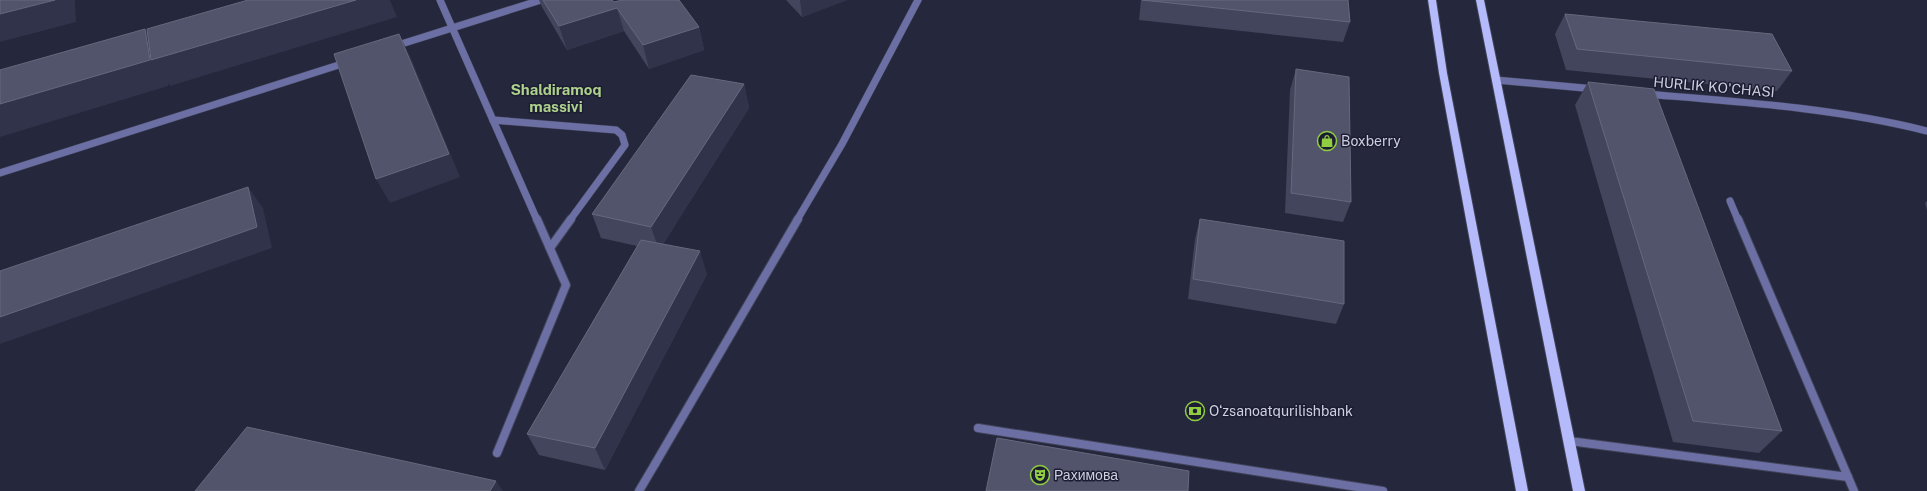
<svg xmlns="http://www.w3.org/2000/svg" width="1927" height="491" viewBox="0 0 1927 491" font-family="'Public Sans',sans-serif">
<style>
.lines{fill:none;stroke-linecap:round;stroke-linejoin:round}
.service-far1-casing{stroke:#404257;stroke-width:8}
.service-casing{stroke:#404257;stroke-width:10}
.minor-far1-casing{stroke:#404257;stroke-width:8}
.minor-casing{stroke:#404257;stroke-width:10}
.primary-casing{stroke:#404257;stroke-width:2}
.service-far1{stroke:#6b6fa3;stroke-width:7}
.service{stroke:#6b6fa3;stroke-width:8}
.minor-far1{stroke:#6b6fa3;stroke-width:7}
.minor{stroke:#6b6fa3;stroke-width:8}
.primary{fill:#b5bafa;fill-rule:evenodd}
.wall{fill:#43455d}
.shaded-wall{fill:#31334a}
.building{fill:#52546b;stroke:#66687d}
.labels{text-anchor:middle;stroke-width:3;stroke-linejoin:round;paint-order:stroke}
.street-label{font-size:14px;fill:#ced0df;stroke:#1c1d33}
.poi-label{font-size:14px;fill:#ced0df;stroke:#1c1d33;text-anchor:start}
.neighbourhood-label{font-size:15px;font-weight:bold;fill:#aed18c;stroke:#1c1d33}
</style>
<rect width="100%" height="100%" fill="#25273d"/>
<g class="lines">
<defs>
<g id="service-far1">
<path d="M 440,0 L 537,220"/>
<path d="M 395,46 L 541,0"/>
<path d="M 493,120 L 616,130 L 622,135 L 625,145 L 570,220"/>
<path d="M 0,173 L 348,62"/>
<path d="M 1730,201 L 1738,220"/>
<path d="M 797,220 L 842,144 L 918,0"/>
</g>
<g id="service">
<path d="M 1738,219 L 1854,491"/>
<path d="M 550,248 L 571,219"/>
<path d="M 978,428 L 1383,491"/>
<path d="M 1569,441 L 1848,477"/>
<path d="M 497,453 L 566,285 L 537,219"/>
<path d="M 655,464 L 798,219"/>
</g>
<g id="minor-far1">
<path d="M 1496,80 L 1595,89"/>
<path d="M 1646,94 C 1741,102 1835,108 1927,131"/>
</g>
<path id="minor" d="M 639,491 L 655,464"/>
<g id="primary">
<path d="M 1428,0 L 1436,0 L 1447,73 L 1528,491 L 1516,491 L 1439,73 Z"/>
<path d="M 1476,0 L 1484,0 L 1585,491 L 1573,491 Z"/>
</g>
</defs>
<use href="#service-far1" class="service-far1-casing"/>
<use href="#service" class="service-casing"/>
<use href="#minor-far1" class="minor-far1-casing"/>
<use href="#minor" class="minor-casing"/>
<use href="#primary" class="primary-casing"/>
<use href="#service-far1" class="service-far1"/>
<use href="#service" class="service"/>
<use href="#minor-far1" class="minor-far1"/>
<use href="#minor" class="minor"/>
<use href="#primary" class="primary"/>
</g>
<g class="wall">
<path d="M 539,0 L 612,0 L 614,2 L 699,27 L 704,50 L 649,69 L 624,31 L 567,50 L 542,7 Z"/>
<path d="M 786,0 L 847,0 L 802,17 Z"/>
<path d="M 1141,0 L 1348,0 L 1350,22 L 1343,42 L 1139,20 Z"/>
<path d="M 1565,14 L 1792,71 L 1777,91 L 1566,70 L 1555,34 Z"/>
<path d="M 1296,69 L 1351,202 L 1343,222 L 1285,213 L 1290,90 Z"/>
<path d="M 1588,82 L 1782,431 L 1759,453 L 1673,442 L 1575,105 Z"/>
<path d="M 744,84 L 749,108 L 663,244 L 707,274 L 605,470 L 539,455 L 527,434 L 637,246 L 601,238 L 592,214 Z"/>
<path d="M 1927,201 L 1927,210 L 1925,203 Z"/>
<path d="M 1200,219 L 1344,304 L 1336,324 L 1188,299 L 1195,239 Z"/>
</g>
<g class="shaded-wall">
<path d="M 55,0 L 75,0 L 76,22 L 0,42 L 0,14 Z"/>
<path d="M 356,0 L 390,0 L 397,17 L 170,86 L 168,83 L 168,86 L 0,137 L 0,104 L 145,29 L 164,55 Z"/>
<path d="M 800,0 L 847,0 L 802,17 Z"/>
<path d="M 617,8 L 624,31 L 567,50 L 559,26 Z"/>
<path d="M 699,27 L 704,50 L 649,69 L 643,45 Z"/>
<path d="M 399,34 L 411,58 L 460,177 L 390,203 L 376,179 Z"/>
<path d="M 744,84 L 749,108 L 659,250 L 651,227 Z"/>
<path d="M 248,187 L 263,208 L 272,248 L 0,344 L 0,317 Z"/>
<path d="M 700,251 L 707,274 L 605,470 L 595,448 Z"/>
<path d="M 496,481 L 503,491 L 490,491 Z"/>
</g>
<g class="building">
<path d="M 0,0 L 55,0 L 0,14 Z"/>
<path d="M 248,0 L 356,0 L 151,60 L 147,29 Z"/>
<path d="M 543,0 L 612,0 L 614,2 L 622,0 L 679,0 L 699,27 L 643,45 L 617,8 L 559,26 Z"/>
<path d="M 1142,0 L 1348,0 L 1350,22 Z"/>
<path d="M 1565,14 L 1772,34 L 1792,71 L 1577,49 Z"/>
<path d="M 145,29 L 150,60 L 0,104 L 0,70 Z"/>
<path d="M 399,34 L 449,154 L 376,179 L 334,54 Z"/>
<path d="M 1296,69 L 1349,77 L 1351,202 L 1291,193 Z"/>
<path d="M 691,75 L 744,84 L 651,227 L 592,214 Z"/>
<path d="M 1588,82 L 1654,89 L 1782,431 L 1693,421 Z"/>
<path d="M 248,187 L 257,227 L 0,317 L 0,271 Z"/>
<path d="M 1200,219 L 1344,241 L 1344,304 L 1193,279 Z"/>
<path d="M 641,240 L 700,251 L 595,448 L 527,434 Z"/>
<path d="M 247,427 L 496,481 L 490,491 L 195,491 Z"/>
<path d="M 997,438 L 1189,471 L 1188,491 L 986,491 Z"/>
</g>
<defs>
<symbol id="shop-ring" viewBox="-11 -11 22 22"><circle r="9.5" fill="#1c1d33" stroke="#90cd41" stroke-width="1.5"/><path d="M-5-2.5h2.3a2.7 3.5 0 0 1 5.4 0H5L5.5 6h-11ZM-1.5-2.5h3a1.5 2.3 0 0 0-3 0Z" fill="#90cd41"/></symbol>
<symbol id="bank-ring" viewBox="-11 -11 22 22"><circle r="9.5" fill="#1c1d33" stroke="#90cd41" stroke-width="1.5"/><path d="M-6-4H6V4H-6ZM0-2.3a2.3 2.3 0 1 0 0 4.6a2.3 2.3 0 1 0 0-4.6Z" fill="#90cd41"/></symbol>
<symbol id="theatre-ring" viewBox="-11 -11 22 22"><circle r="9.5" fill="#1c1d33" stroke="#90cd41" stroke-width="1.5"/><path d="M-5-5.5Q0-4 5-5.5V0Q5 5 0 6Q-5 5-5 0ZM-3.3-2.5H-1v1.5H-3.3ZM1-2.5H3.3v1.5H1ZM-2.8 1Q0 5.5 2.8 1Z" fill="#90cd41"/></symbol>
</defs>
<g fill-rule="evenodd">
<use href="#shop-ring" x="1316" y="130" width="22" height="22"/>
<use href="#bank-ring" x="1184" y="400" width="22" height="22"/>
<use href="#theatre-ring" x="1029" y="464" width="22" height="22"/>
</g>
<g class="labels">
<g class="street-label">
<text transform="translate(1714 87) rotate(5)" y="5">HURLIK KO'CHASI</text>
</g>
<g class="poi-label">
<text x="1341" y="146">Boxberry</text>
<text x="1209" y="416">Oʻzsanoatqurilishbank</text>
<text x="1054" y="480">Рахимова</text>
</g>
<g class="neighbourhood-label">
<text x="556" y="95">Shaldiramoq<tspan x="556" dy="17">massivi</tspan></text>
</g>
</g>
</svg>
